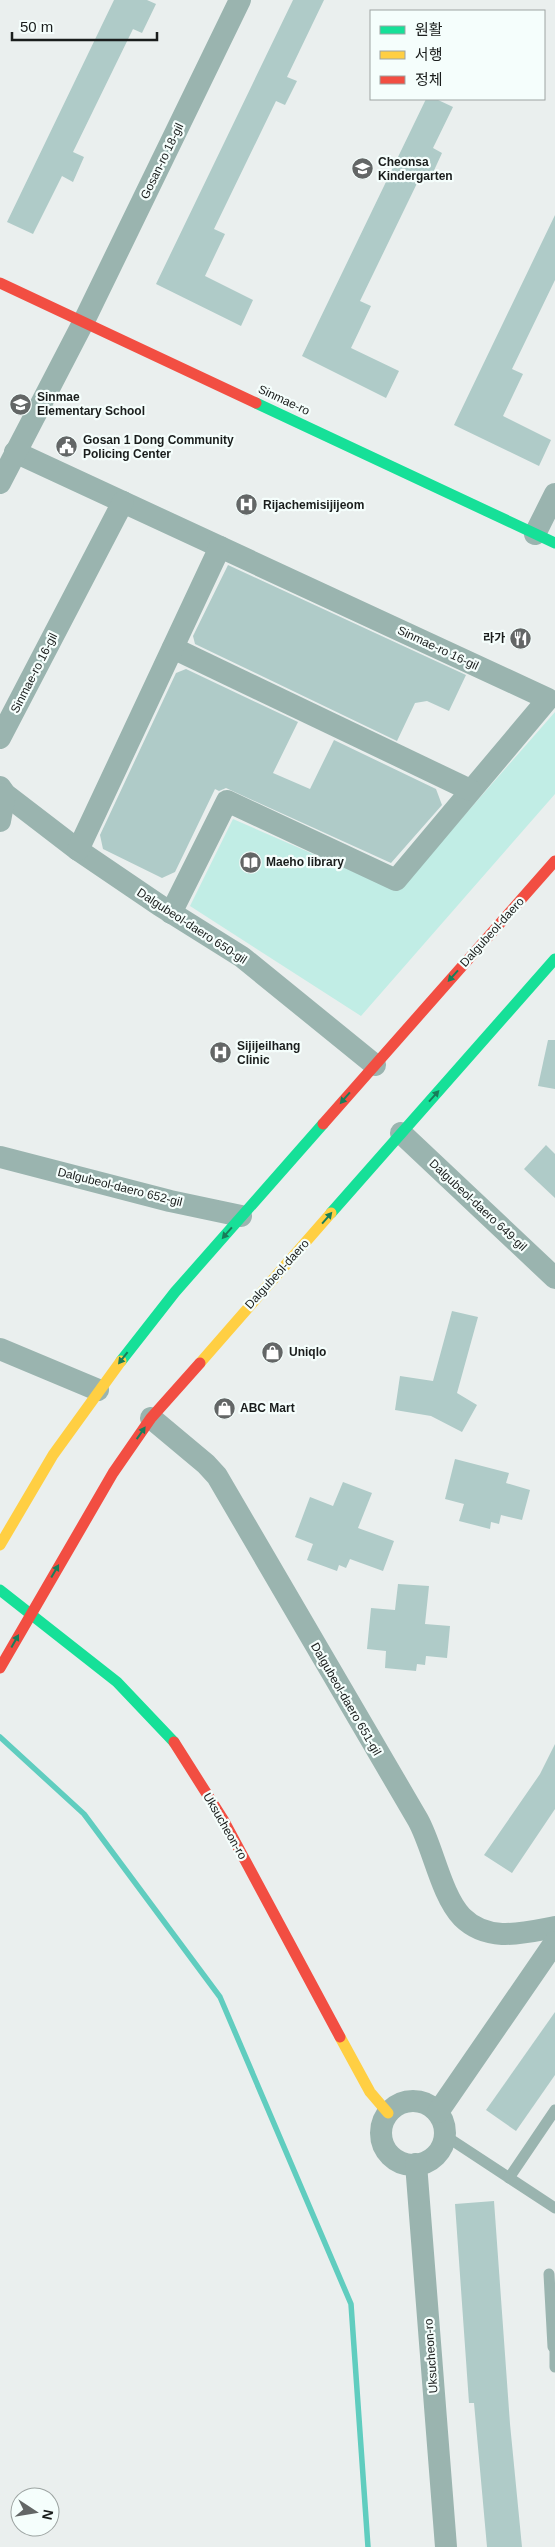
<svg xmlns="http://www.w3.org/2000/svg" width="555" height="2547" viewBox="0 0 555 2547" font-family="Helvetica,'Noto Sans KR',sans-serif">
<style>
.green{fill:#c1ede5}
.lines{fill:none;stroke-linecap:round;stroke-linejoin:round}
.stream{stroke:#60cdbf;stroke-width:5.5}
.building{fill:#afcbc8}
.lane{stroke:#9ab4af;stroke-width:11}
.street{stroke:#9ab4af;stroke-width:22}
.fast{stroke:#16e098;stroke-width:11}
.slow{stroke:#ffcf43;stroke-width:11}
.jam{stroke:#f24e42;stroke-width:11}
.oneway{fill:#187e5a}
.labels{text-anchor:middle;stroke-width:4.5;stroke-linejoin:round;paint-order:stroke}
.street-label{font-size:12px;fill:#1a1d1c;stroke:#f5fefc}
.poi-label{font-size:12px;font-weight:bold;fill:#1a1d1c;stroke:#f5fefc;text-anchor:start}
</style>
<rect width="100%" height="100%" fill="#eaefee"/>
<path class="green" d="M 555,712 L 555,794 L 361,1016 L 190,906 L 233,819 L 398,891 Z"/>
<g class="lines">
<path class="stream" d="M 0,1737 L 84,1814 L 220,1997 L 351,2304 L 368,2547"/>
</g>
<g class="building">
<path d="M 114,0 L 147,0 L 156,4 L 142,33 L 133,29 L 73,152 L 84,157 L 73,182 L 62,176 L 33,234 L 7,222 Z"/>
<path d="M 293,0 L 324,0 L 287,77 L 297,81 L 285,105 L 276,101 L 214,229 L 225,234 L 205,276 L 253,300 L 241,326 L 156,284 Z"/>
<path d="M 426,99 L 436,99 L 453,107 L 433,148 L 442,153 L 431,177 L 422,173 L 360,301 L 371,306 L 351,348 L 399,371 L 386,398 L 302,356 Z"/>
<path d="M 555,215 L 555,280 L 512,369 L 523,374 L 503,416 L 551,440 L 539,466 L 454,425 Z"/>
<path d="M 228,565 L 466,675 L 449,711 L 427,701 L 415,703 L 397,741 L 195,644 L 193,636 Z"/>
<path d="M 186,669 L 298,722 L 273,773 L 310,789 L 334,740 L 436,789 L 442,805 L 391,863 L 226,788 L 219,791 L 215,789 L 175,872 L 162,878 L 103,849 L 100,835 L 176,673 Z"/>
<path d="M 548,1040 L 555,1040 L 555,1089 L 538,1086 Z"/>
<path d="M 546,1145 L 555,1154 L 555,1198 L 524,1169 Z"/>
<path d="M 452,1311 L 478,1317 L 457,1393 L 477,1405 L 462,1432 L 431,1416 L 395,1410 L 400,1376 L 433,1381 Z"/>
<path d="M 455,1459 L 509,1473 L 506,1483 L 530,1490 L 522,1520 L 501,1515 L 499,1524 L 491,1522 L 490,1529 L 459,1521 L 464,1504 L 445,1499 Z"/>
<path d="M 343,1482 L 372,1493 L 358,1528 L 394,1541 L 383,1571 L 350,1559 L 346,1568 L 339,1565 L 337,1571 L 307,1560 L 313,1544 L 295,1537 L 310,1497 L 333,1506 Z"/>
<path d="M 398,1584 L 429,1586 L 425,1624 L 450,1626 L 447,1658 L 426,1656 L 425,1665 L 417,1664 L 416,1671 L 385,1668 L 386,1651 L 367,1649 L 371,1608 L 395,1610 Z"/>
<path d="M 555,1744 L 555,1809 L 512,1873 L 484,1855 L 540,1774 Z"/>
<path d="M 555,2012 L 555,2075 L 516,2131 L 486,2110 Z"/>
<path d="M 494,2201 L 510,2424 L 522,2547 L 487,2547 L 474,2403 L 469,2403 L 455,2204 Z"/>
</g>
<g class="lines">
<g class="lane">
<path d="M 444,2135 L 555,2208"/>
<path d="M 509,2178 L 555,2110"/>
<path d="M 549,2274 L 553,2347"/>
<path d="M 555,2346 L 555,2367"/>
</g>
<g class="street">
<path d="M 15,452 L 548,699 L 396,880 L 227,801 L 171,913"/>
<path d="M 0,483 L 84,321 L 240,0"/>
<path d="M 535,534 L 555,494"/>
<path d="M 173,648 L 470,790"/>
<path d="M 0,738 L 123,502"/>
<path d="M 0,787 L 5,794 L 78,850 L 159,905 L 242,957 L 375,1065"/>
<path d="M 0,821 L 5,794"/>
<path d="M 78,850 L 220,547"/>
<path d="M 401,1133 L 555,1278"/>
<path d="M 0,1157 L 170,1201 L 241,1216"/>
<path d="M 0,1349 L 98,1390"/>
<path d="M 151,1418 L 206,1464 L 217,1476 C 283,1591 351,1705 418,1820 C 433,1847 441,1895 462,1917 C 488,1943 523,1933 555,1927"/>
<circle cx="413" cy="2133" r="32"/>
<path d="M 438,2112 L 555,1942"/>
<path d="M 416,2164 L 446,2547"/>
</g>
<g class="fast">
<path d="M 256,403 L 555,543"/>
<path d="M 331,1213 L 555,959"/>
<path d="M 121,1361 L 175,1292 L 323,1124"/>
<path d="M 0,1590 L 117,1682 L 174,1742"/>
</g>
<g class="slow">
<path d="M 200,1363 L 331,1213"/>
<path d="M 0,1545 L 53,1455 L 121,1361"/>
<path d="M 340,2037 L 370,2092 L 388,2113"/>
</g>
<g class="jam">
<path d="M 0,283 L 256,403"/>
<path d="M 323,1124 L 555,861"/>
<path d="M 0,1668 L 113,1473 L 151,1418 L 200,1363"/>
<path d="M 174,1742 L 224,1821 L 340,2037"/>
</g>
</g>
<defs><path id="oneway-solid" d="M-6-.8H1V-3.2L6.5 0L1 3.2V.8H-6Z" transform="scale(1.25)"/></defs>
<g class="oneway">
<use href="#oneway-solid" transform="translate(453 976) rotate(132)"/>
<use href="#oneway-solid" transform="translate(434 1096) rotate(-48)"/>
<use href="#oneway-solid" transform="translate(345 1098) rotate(131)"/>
<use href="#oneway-solid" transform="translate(327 1218) rotate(-49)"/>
<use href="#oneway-solid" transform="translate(227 1233) rotate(131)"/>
<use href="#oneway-solid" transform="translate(123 1358) rotate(128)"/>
<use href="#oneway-solid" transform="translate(141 1433) rotate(-55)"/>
<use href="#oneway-solid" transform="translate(55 1571) rotate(-60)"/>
<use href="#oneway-solid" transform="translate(15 1641) rotate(-61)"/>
</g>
<defs>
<symbol id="school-disc" viewBox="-11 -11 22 22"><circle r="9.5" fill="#636666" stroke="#f5fefc"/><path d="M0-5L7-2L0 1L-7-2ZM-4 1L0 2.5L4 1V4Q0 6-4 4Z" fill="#fff"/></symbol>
<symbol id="civic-disc" viewBox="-11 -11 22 22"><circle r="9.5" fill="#636666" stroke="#f5fefc"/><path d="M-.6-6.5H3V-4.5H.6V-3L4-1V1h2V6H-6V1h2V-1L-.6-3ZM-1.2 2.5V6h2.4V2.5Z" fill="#fff"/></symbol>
<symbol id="hospital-disc" viewBox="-11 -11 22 22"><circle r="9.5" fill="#636666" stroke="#f5fefc"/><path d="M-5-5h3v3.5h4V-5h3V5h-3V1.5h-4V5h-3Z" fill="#fff"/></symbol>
<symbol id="restaurant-disc" viewBox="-11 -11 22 22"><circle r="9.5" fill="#636666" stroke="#f5fefc"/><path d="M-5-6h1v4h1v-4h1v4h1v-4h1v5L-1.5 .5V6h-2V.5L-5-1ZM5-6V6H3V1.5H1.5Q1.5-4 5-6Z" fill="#fff"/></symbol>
<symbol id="library-disc" viewBox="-11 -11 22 22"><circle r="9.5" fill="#636666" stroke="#f5fefc"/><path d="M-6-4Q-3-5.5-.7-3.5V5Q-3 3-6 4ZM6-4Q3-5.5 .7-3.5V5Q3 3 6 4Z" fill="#fff"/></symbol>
<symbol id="shop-disc" viewBox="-11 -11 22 22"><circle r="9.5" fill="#636666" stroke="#f5fefc"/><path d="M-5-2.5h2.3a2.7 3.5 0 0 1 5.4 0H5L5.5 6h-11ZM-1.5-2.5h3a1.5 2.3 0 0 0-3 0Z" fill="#fff"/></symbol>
</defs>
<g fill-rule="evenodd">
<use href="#school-disc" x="350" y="156" width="25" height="25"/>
<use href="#school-disc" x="8" y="392" width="25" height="25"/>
<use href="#civic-disc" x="54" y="434" width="25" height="25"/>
<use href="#hospital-disc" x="234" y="492" width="25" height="25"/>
<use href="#restaurant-disc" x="508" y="626" width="25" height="25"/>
<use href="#library-disc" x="238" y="850" width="25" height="25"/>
<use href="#hospital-disc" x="208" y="1040" width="25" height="25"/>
<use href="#shop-disc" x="260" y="1340" width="25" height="25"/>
<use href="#shop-disc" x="212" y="1396" width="25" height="25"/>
</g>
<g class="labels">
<g class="street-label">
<text transform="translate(162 161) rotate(-64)" y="4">Gosan-ro 18-gil</text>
<text transform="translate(284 400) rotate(25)" y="4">Sinmae-ro</text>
<text transform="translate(438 648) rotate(25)" y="4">Sinmae-ro 16-gil</text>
<text transform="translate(34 673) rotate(-63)" y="4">Sinmae-ro 16-gil</text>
<text transform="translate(192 926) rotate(33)" y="4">Dalgubeol-daero 650-gil</text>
<text transform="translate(492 932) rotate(-48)" y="4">Dalgubeol-daero</text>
<text transform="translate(120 1187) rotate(14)" y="4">Dalgubeol-daero 652-gil</text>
<text transform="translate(478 1205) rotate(43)" y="4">Dalgubeol-daero 649-gil</text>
<text transform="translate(277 1274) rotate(-48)" y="4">Dalgubeol-daero</text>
<text transform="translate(346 1699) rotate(60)" y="4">Dalgubeol-daero 651-gil</text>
<text transform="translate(225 1826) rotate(60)" y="4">Uksucheon-ro</text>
<text transform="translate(431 2356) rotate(-94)" y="4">Uksucheon-ro</text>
</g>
<g class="poi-label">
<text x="378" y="166">Cheonsa<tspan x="378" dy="14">Kindergarten</tspan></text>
<text x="37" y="401">Sinmae<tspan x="37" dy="14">Elementary School</tspan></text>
<text x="83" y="444">Gosan 1 Dong Community<tspan x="83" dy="14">Policing Center</tspan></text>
<text x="263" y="509">Rijachemisijijeom</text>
<text x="505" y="642" text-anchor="end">라가</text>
<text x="266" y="866">Maeho library</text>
<text x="237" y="1050">Sijijeilhang<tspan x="237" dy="14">Clinic</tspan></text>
<text x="289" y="1356">Uniqlo</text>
<text x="240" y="1412">ABC Mart</text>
</g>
</g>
<rect x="370" y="10" width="175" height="90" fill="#f5fefc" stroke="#9da4a2"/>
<rect x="380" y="26" width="25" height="8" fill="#16e098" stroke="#9da4a2"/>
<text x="415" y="35" font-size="15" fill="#1a1d1c">원활</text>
<rect x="380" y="51" width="25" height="8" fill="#ffcf43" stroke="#9da4a2"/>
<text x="415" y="60" font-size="15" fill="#1a1d1c">서행</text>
<rect x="380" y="76" width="25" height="8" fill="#f24e42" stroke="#9da4a2"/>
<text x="415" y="85" font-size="15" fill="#1a1d1c">정체</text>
<g transform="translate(35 2512) rotate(102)"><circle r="24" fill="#f5fefc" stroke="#9da4a2"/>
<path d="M0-4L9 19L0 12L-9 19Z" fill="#636666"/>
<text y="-8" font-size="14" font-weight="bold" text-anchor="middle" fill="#1a1d1c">N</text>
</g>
<path d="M12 32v8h145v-8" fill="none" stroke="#1a1d1c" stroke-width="2.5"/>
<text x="20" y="32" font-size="15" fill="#1a1d1c" stroke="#f5fefc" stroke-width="4" paint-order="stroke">50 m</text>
</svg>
